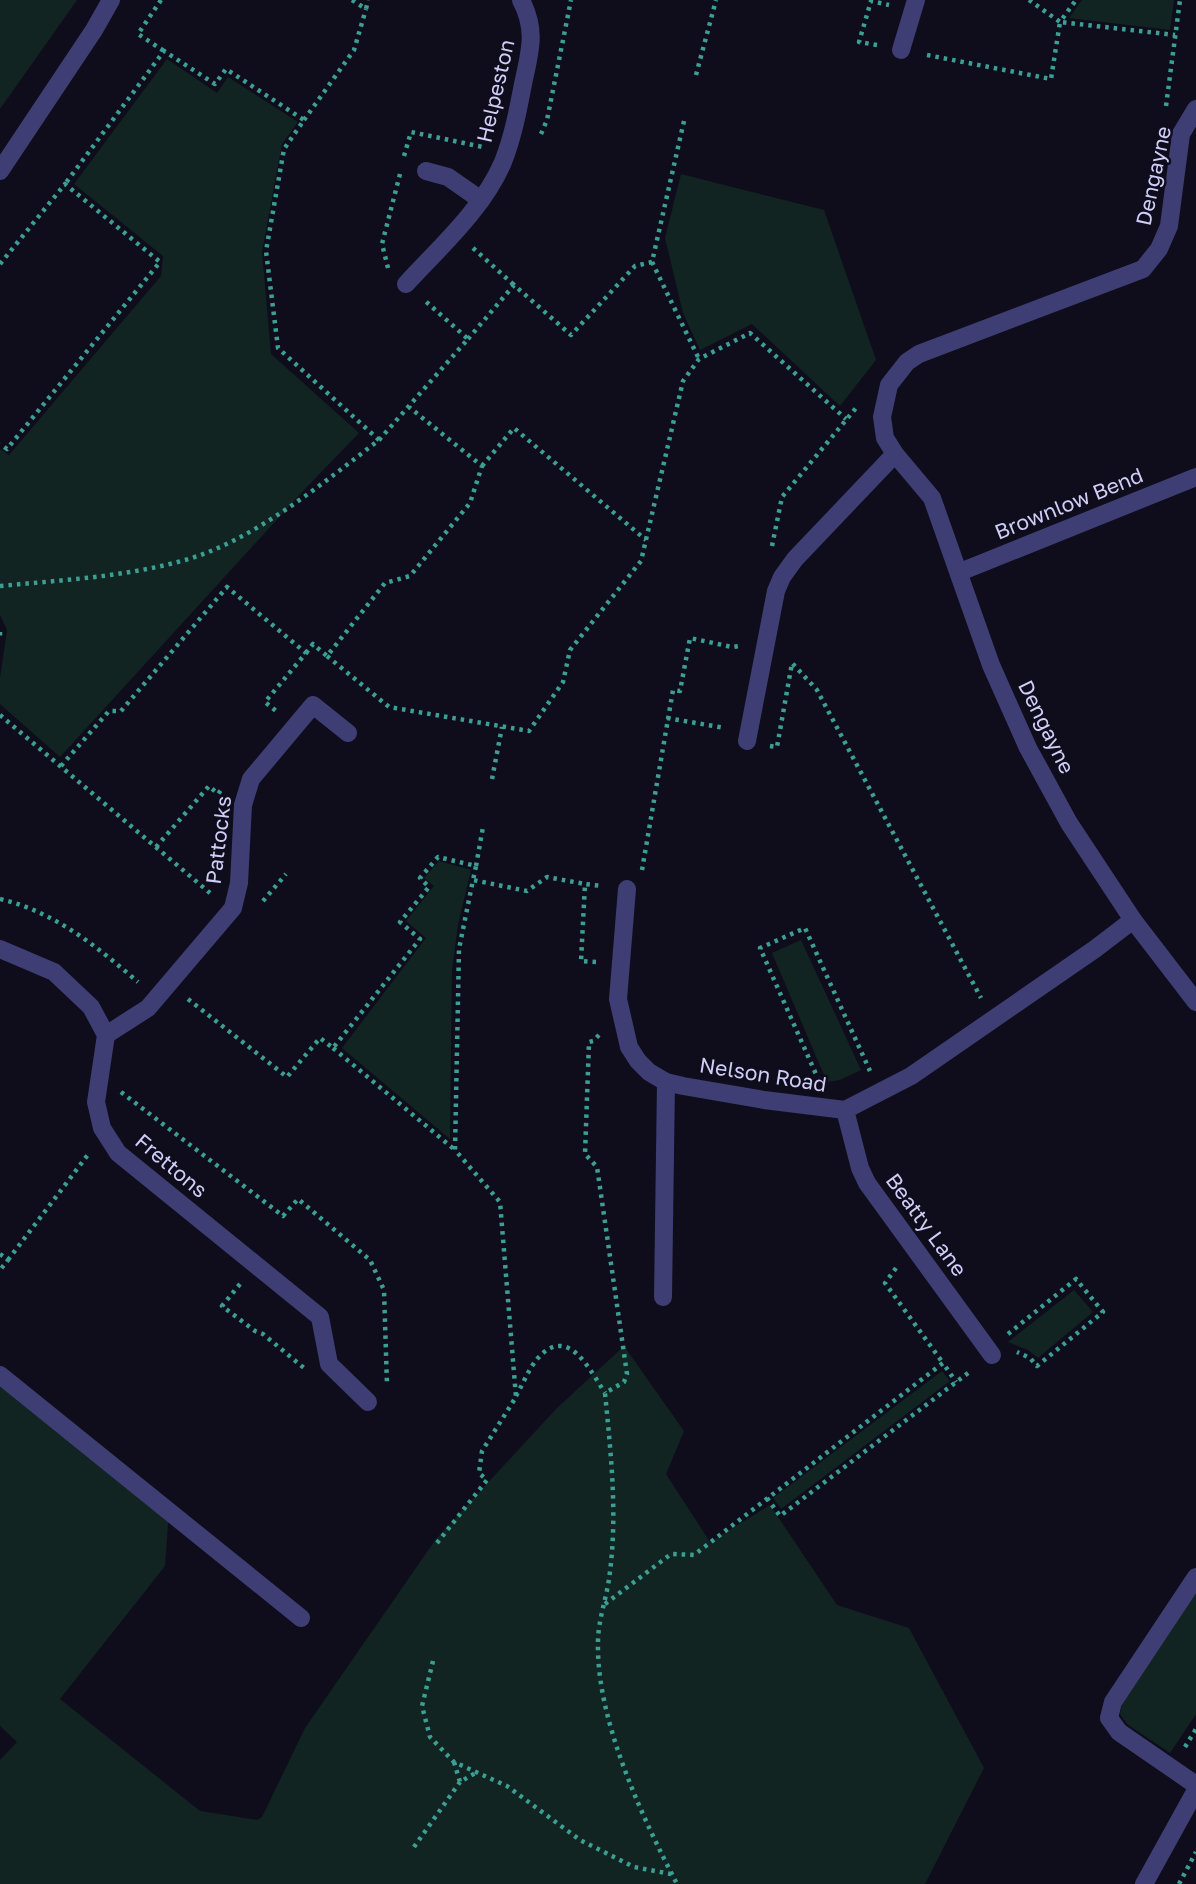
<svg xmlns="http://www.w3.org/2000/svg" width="1196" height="1884" viewBox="0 0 1196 1884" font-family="'Golos Text',sans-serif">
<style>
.green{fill:#112422}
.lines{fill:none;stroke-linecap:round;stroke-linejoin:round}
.path{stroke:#3b9f94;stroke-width:4.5;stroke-dasharray:3.5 5;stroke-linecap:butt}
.minor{stroke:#3e3e74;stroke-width:18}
.labels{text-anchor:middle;stroke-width:5;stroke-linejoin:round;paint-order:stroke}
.street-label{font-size:21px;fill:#d0cdf9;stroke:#0f0d1b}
</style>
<rect width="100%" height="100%" fill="#0f0d1b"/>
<g class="green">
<path d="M 0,0 L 77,0 L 0,109 Z"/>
<path d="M 1082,0 L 1174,0 L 1170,30 L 1069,18 Z"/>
<path d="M 167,59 L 217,93 L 228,77 L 298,122 L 282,144 L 262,252 L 271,354 L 359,433 L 303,491 L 60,757 L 0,704 L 0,678 L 7,630 L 0,615 L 0,449 L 9,455 L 161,276 L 163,256 L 74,184 Z"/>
<path d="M 681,174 L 824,210 L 876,360 L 840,406 L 752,324 L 700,350 L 683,313 L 665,238 Z"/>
<path d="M 439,861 L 471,870 L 458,925 L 452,970 L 450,1139 L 342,1048 L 426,938 L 406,921 L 434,886 L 424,878 Z"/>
<path d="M 801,940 L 861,1070 L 840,1080 L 827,1082 L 772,953 Z"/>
<path d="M 1074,1290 L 1093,1312 L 1038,1358 L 1028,1350 L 1008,1342 Z"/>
<path d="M 624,1346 L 684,1431 L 666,1474 L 710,1542 L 770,1505 L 837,1605 L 909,1628 L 984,1768 L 925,1884 L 0,1884 L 0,1760 L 17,1742 L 0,1726 L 0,1386 L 169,1511 L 165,1566 L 60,1699 L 200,1811 L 257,1820 L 262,1817 L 305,1728 L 436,1539 L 556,1409 Z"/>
<path d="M 942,1371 L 950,1381 L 781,1509 L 773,1498 Z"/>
<path d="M 1196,1589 L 1196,1714 L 1170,1753 L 1127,1724 L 1120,1714 L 1123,1701 Z"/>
</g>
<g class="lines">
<g class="path">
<path d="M 161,0 L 138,34 L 164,51"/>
<path d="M 352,0 L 366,9 L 368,0"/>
<path d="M 1029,0 L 1060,22 L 1076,0"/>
<path d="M 877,45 L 859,42 L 871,1 L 889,5"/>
<path d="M 927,55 L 1051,79 L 1060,22 L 1175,35"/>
<path d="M 696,75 L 716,0"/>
<path d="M 1166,106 L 1180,0"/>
<path d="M 304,120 L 354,50 L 366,9"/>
<path d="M 684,121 L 652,262 L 699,359"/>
<path d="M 541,134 L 547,120 L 571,0"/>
<path d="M 404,156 L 411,132 L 483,147"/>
<path d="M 473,248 L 514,285"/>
<path d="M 0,264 L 65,184 L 160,262 L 7,449 L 0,444"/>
<path d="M 388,268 L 382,244 L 400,174"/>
<path d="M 468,339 L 514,285 L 571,335 L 635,266 L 652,262"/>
<path d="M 379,440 L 468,339 L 423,299"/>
<path d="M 482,466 L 514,428 L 646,540"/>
<path d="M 772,546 L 782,497 L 856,408"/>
<path d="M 0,586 C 62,580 125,577 185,560 C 253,541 323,483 379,440 L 278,348 L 266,251 L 284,149 L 304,120 L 226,69 L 215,84 L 164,51 L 65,184"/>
<path d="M 0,632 L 0,639"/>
<path d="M 306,653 L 313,644 L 327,656 L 385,583 L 410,576 L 470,503 L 482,466 L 409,407"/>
<path d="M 327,656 L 389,707 L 529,731 L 563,682 L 570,650 L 641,561 L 683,381 L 699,359 L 750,333 L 846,419"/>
<path d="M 0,715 L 210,893"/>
<path d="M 667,718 L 725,728"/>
<path d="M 770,746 L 777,747 L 792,663 L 817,690 L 981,998"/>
<path d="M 61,766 L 109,711 L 121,711 L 227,587 L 306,653 L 265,702 L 276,711"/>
<path d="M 492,779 L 502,727"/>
<path d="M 156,847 L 209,786 L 218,794 L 221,790"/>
<path d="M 476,866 L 483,827"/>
<path d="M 642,870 L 673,690 L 680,691 L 690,638 L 732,647 L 739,646"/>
<path d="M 0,899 C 55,912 96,946 138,982"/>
<path d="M 263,901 L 286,874"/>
<path d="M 596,962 L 581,961 L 585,884 L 602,886"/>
<path d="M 188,999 L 287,1077 L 320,1038 L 333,1048 L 420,939 L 400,922 L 429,887 L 420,878 L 438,857 L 476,866 L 473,880"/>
<path d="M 599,1035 L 593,1041 L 589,1042 L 585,1154 L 597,1167 L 627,1374 L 624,1382 L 605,1393 C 611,1455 618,1517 609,1579 C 606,1600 598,1621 598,1642 C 596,1719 642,1817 677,1884"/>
<path d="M 333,1048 L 455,1150"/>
<path d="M 819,1081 L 760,948 L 805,928 L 870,1071"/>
<path d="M 121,1092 L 283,1216 L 298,1199 L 370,1260 L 384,1290 L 387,1385"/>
<path d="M 0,1254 L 8,1260 L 0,1270"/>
<path d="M 8,1260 L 90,1152"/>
<path d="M 896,1268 L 885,1283 L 943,1363"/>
<path d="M 240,1284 L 222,1306 L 255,1331 L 263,1334 L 304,1368"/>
<path d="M 1008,1334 L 1076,1279 L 1103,1312 L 1037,1366 L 1030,1358 L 1017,1352"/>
<path d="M 516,1396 C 523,1384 529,1368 538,1358 C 568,1324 590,1370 605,1393"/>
<path d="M 767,1498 L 780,1516 L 972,1370"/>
<path d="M 437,1543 L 487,1480 L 479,1473 L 482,1451 L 516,1397 L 500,1202 L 455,1150 L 459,949 L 473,880 L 527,891 L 547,877 L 585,884"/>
<path d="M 605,1604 L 671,1554 L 694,1555 L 943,1363 L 956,1382"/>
<path d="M 433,1661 L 422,1706 L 430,1737 L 454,1762 L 507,1786 L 580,1840 L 634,1867 L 671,1874"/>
<path d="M 1185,1747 L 1196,1729"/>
<path d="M 454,1762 L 460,1782 L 477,1772"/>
<path d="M 414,1847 L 460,1782"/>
<path d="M 1179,1884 L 1196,1852"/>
</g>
<g class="minor">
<path d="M 901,50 L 916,0"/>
<path d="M 1196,109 L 1181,134 L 1169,226 L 1159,249 L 1143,269 L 919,354 L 907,362 L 889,385 L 882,417 L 885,438 L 895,454 L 932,498 L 991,665 L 1028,748 L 1069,823 L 1133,920 L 1196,1002"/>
<path d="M 0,171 L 94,30 L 111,0"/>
<path d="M 426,171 L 448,177 L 481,200"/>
<path d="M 406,284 C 440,247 483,209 503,162 C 513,137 518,110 523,84 C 530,51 537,31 521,0"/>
<path d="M 960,572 L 1196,477"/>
<path d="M 747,741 L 776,591 L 782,577 L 795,559 L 895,454"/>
<path d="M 627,889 L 618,999 L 629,1047 L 638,1061 L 649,1072 L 666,1082 L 683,1086 L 764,1100 L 845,1110 L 911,1076 L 1095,949 L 1133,920"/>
<path d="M 0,949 L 54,972 L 91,1007 L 106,1035 L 96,1102 L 102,1128 L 118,1153 L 320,1317 L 329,1364 L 368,1402"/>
<path d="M 106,1035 L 148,1008 L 233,908 L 239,883 L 243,805 L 251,779 L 313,705 L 348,733"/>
<path d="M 845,1110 L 860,1168 L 867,1183 L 992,1355"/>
<path d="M 663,1297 L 666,1082"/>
<path d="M 0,1375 L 301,1618"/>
<path d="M 1196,1577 L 1113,1702 L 1109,1718 L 1119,1732 L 1196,1785"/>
<path d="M 1144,1884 L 1196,1790"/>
</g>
</g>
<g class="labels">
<g class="street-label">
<text transform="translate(496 91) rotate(-77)" y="7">Helpeston</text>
<text transform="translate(1154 176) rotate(-78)" y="7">Dengayne</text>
<text transform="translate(1069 504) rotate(-22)" y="7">Brownlow Bend</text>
<text transform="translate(1046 727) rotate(64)" y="7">Dengayne</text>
<text transform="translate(219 840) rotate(-83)" y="7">Pattocks</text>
<text transform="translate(763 1075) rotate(9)" y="7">Nelson Road</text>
<text transform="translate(171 1166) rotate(40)" y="7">Frettons</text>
<text transform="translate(926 1225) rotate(54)" y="7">Beatty Lane</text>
</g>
</g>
</svg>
